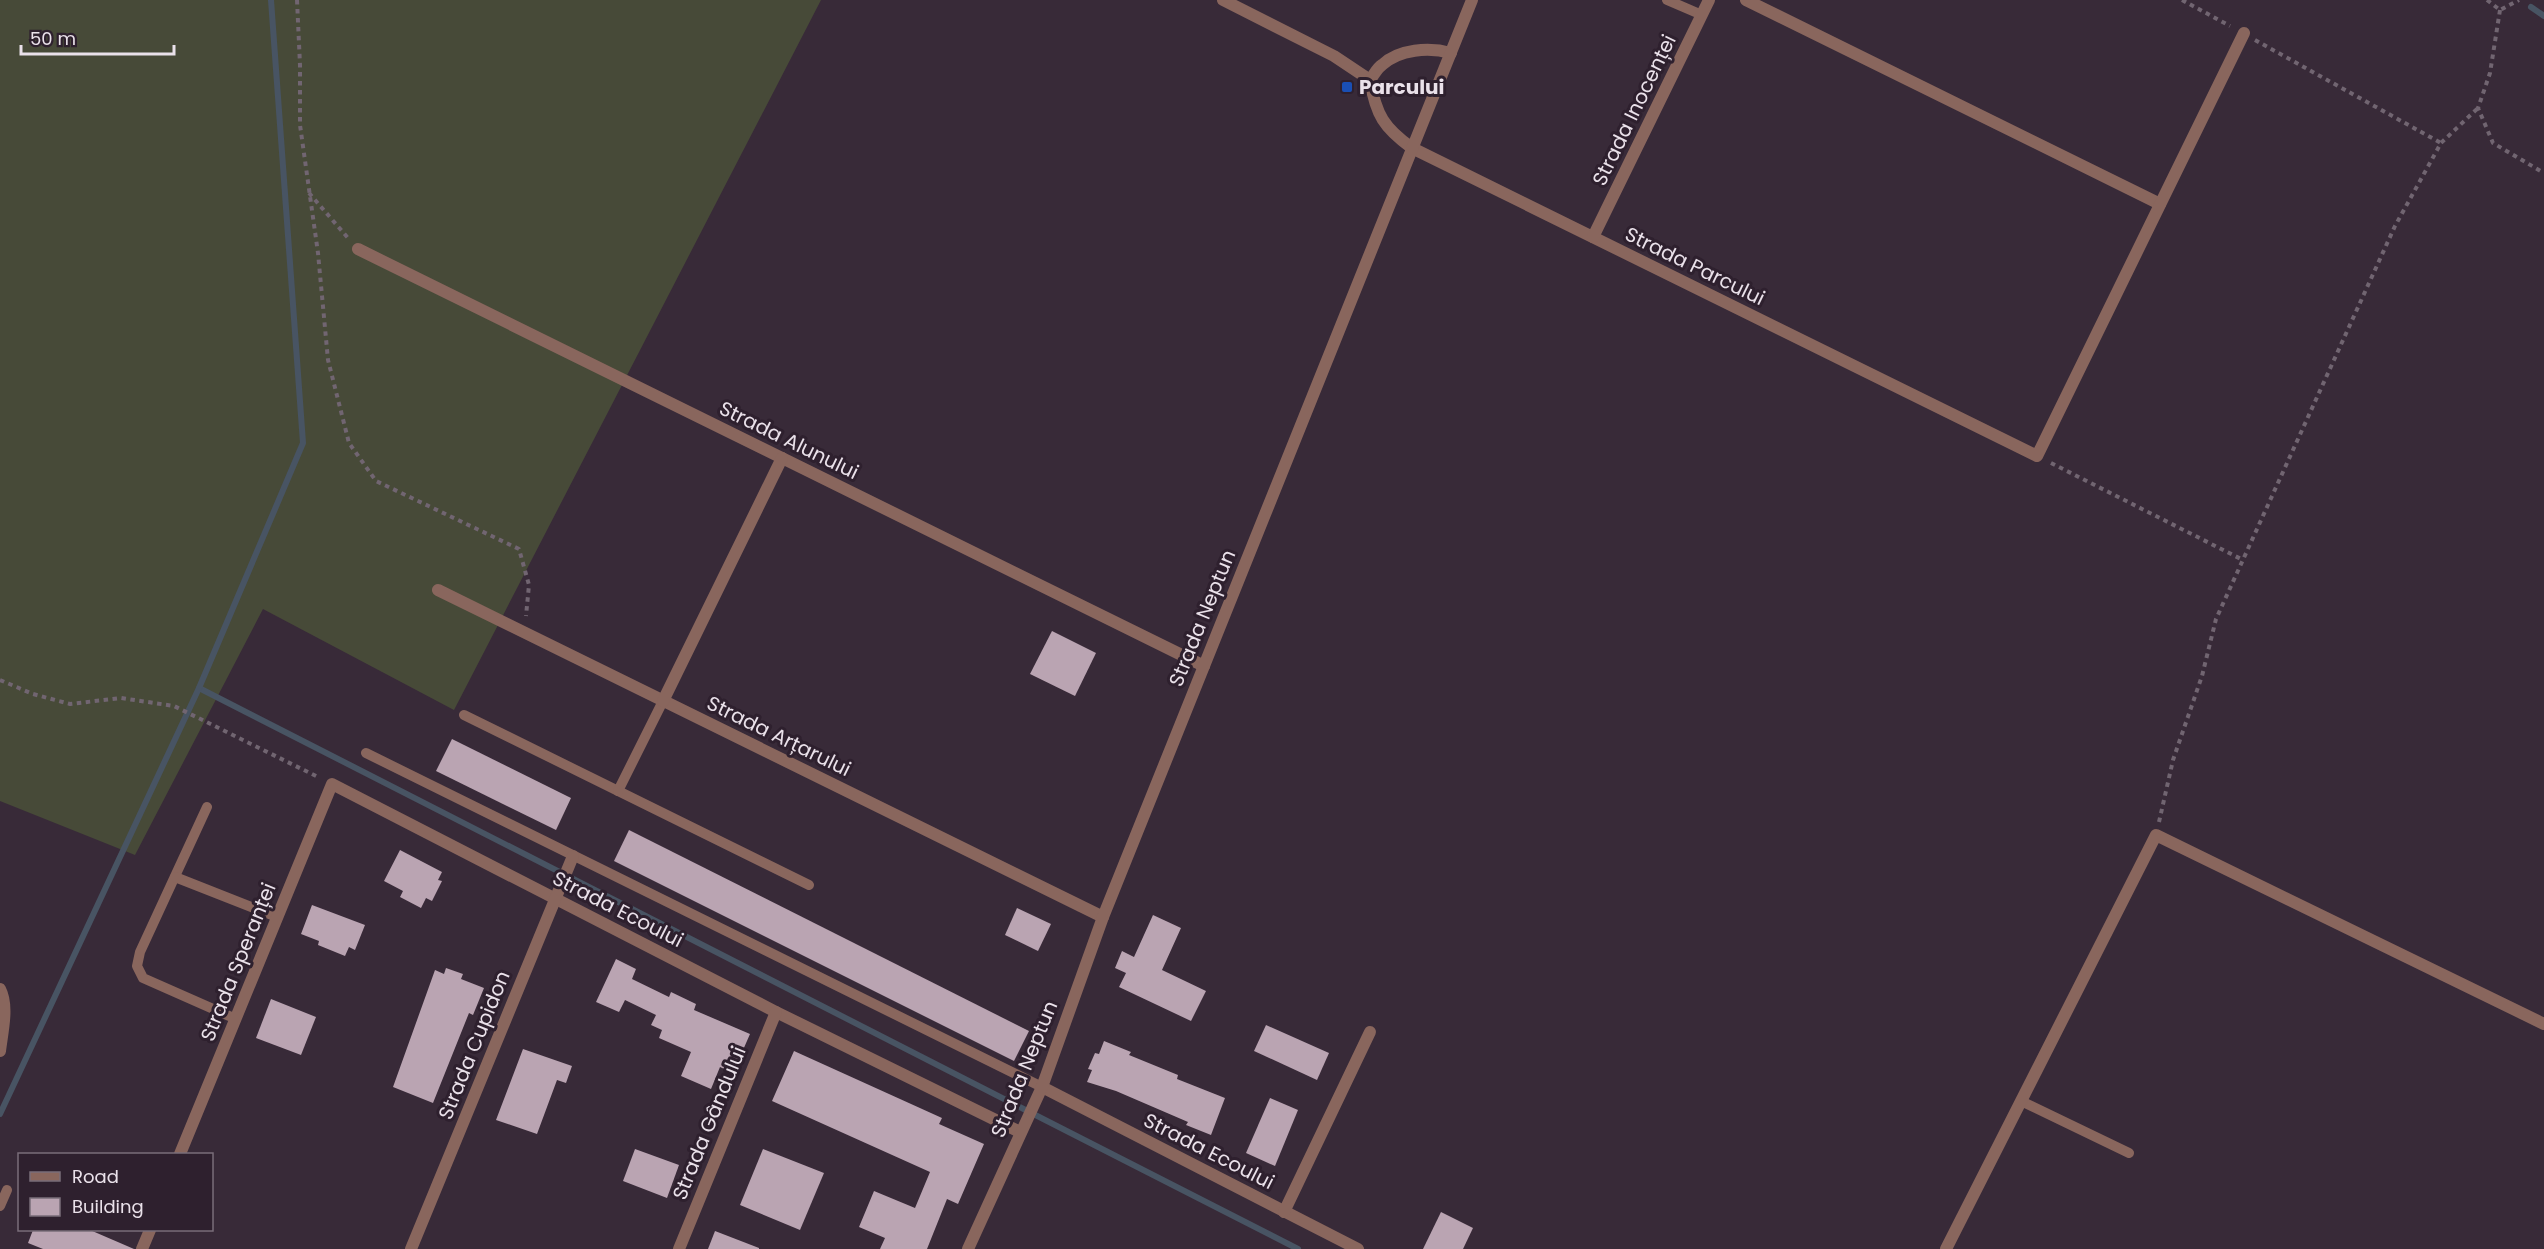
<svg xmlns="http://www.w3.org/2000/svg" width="2544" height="1249" viewBox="0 0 2544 1249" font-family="Poppins,sans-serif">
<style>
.grass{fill:#474a38}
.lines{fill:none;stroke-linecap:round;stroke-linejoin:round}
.stream{stroke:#485463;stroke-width:6}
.building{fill:#baa4b2}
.path{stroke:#716571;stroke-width:4;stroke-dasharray:4.5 4.5;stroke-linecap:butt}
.service{stroke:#89665d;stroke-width:10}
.minor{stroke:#89665d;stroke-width:12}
.tertiary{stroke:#89665d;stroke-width:12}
.transit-dot{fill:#1a4fb4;stroke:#2e202e;stroke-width:2}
.labels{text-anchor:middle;stroke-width:6;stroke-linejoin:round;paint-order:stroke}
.poi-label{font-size:20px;font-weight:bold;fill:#eae1ea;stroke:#2e202e;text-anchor:start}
.street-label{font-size:20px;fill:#eae1ea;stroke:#2e202e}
</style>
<rect width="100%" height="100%" fill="#382a38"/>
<path class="grass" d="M 0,0 L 821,0 L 454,710 L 263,609 L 135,855 L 0,801 Z"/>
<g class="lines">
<g class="stream">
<path d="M 2531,7 L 2544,16"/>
<path d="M 199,688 L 1298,1249"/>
<path d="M 0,1114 L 199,688 L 303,443 L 271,0"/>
</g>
</g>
<g class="building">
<path d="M 1052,631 L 1096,653 L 1075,696 L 1030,674 Z"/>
<path d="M 452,739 L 571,798 L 556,830 L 436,771 Z"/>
<path d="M 629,830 L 1029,1031 L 1014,1061 L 614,861 Z"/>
<path d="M 400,850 L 442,872 L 438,880 L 442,881 L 432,901 L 426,898 L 421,908 L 400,897 L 403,891 L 384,881 Z"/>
<path d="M 312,905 L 365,925 L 355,950 L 349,947 L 345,956 L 318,945 L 319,941 L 301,934 Z"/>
<path d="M 1017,908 L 1051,924 L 1038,951 L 1005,935 Z"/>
<path d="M 1153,915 L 1181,928 L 1162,970 L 1206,991 L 1191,1021 L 1119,987 L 1126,973 L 1115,968 L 1122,951 L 1134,957 Z"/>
<path d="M 616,959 L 636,969 L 632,979 L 669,997 L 671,992 L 696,1004 L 694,1010 L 750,1034 L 733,1073 L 720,1067 L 711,1089 L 681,1076 L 691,1052 L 659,1038 L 662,1030 L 651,1025 L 656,1015 L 625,1000 L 619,1012 L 596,1002 Z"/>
<path d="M 446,968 L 463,974 L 461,979 L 484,988 L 473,1015 L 469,1013 L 433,1103 L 393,1087 L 435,970 L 444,974 Z"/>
<path d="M 271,999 L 316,1017 L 301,1055 L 256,1038 Z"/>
<path d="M 1266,1025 L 1329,1053 L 1317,1080 L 1254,1051 Z"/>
<path d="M 1104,1041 L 1131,1052 L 1129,1055 L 1178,1075 L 1177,1079 L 1225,1098 L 1211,1135 L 1186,1125 L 1188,1122 L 1116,1091 L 1087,1082 L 1092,1070 L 1088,1069 L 1095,1053 L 1099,1054 Z"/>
<path d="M 523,1049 L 572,1066 L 566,1083 L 557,1080 L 537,1134 L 496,1120 Z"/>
<path d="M 794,1051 L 942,1118 L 939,1124 L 984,1144 L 958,1204 L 947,1199 L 927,1249 L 880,1249 L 885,1238 L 859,1227 L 874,1191 L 915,1208 L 930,1172 L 772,1101 Z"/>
<path d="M 1270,1098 L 1298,1110 L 1275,1166 L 1246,1153 Z"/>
<path d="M 635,1149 L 679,1165 L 667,1198 L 623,1181 Z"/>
<path d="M 763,1149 L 824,1173 L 800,1230 L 740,1205 Z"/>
<path d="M 1441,1212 L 1473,1228 L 1463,1249 L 1423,1249 Z"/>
<path d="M 33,1230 L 90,1230 L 134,1249 L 43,1249 L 28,1243 Z"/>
<path d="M 715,1231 L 759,1248 L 759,1249 L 708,1249 Z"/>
</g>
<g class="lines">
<g class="path">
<path d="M 297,0 L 300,65 L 300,125 L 318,253 L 328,360 L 349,443 L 376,481 L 519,549 L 529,585 L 526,616"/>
<path d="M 2182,0 L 2230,26"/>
<path d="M 2487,0 L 2500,10 L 2519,0"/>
<path d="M 2500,10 L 2490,73 L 2478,108 L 2493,143 L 2544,173"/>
<path d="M 2255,40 L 2441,143"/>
<path d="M 309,193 L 348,238"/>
<path d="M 2051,463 L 2243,560"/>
<path d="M 0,680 L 33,694 L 70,704 L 121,698 L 174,706 L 320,778"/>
<path d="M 2159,822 L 2173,760 L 2202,676 L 2216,619 L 2395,226 L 2441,143 L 2478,108"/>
</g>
<g class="service">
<path d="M 1667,0 L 1702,15"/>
<path d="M 464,715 L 809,885"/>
<path d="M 366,753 L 1042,1087"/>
<path d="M 618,791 L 663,701"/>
<path d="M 207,807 L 140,952 L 137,966 L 143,978 L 236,1019"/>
<path d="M 175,877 L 277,917"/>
<path d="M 2021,1101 L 2129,1153"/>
<path d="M 0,1206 L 7,1190"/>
</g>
<g class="minor">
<path d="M 1223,0 L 1334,56 L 1370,80"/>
<path d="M 1746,0 L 2160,204"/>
<path d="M 1451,53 C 1429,47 1399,49 1382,65 C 1377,68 1374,75 1370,80 C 1376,115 1384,128 1412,148 L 2037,456 L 2244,33"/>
<path d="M 1593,237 L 1709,0"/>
<path d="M 358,249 L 1204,666"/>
<path d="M 438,590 L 1103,917"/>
<path d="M 663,701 L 782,458"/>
<path d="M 0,989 C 9,1006 2,1033 0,1051"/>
<path d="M 1042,1087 L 1358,1249"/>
<path d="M 180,1154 L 332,784 L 776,1012 L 1020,1132"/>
<path d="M 1284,1212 L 1370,1032"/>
<path d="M 142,1249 L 150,1230"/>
<path d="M 411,1249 L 573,856"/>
<path d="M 679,1249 L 776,1012"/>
<path d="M 1946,1249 L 2156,835 L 2544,1024"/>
</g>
<path class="tertiary" d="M 968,1249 L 1042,1087 L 1103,917 L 1472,0"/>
</g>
<rect class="transit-dot" x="1341" y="81" width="12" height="12" rx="3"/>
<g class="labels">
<g class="poi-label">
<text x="1359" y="94">Parcului</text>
</g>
<g class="street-label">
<text transform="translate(1634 110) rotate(-64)" y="7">Strada Inocenței</text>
<text transform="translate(1695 266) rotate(26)" y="7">Strada Parcului</text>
<text transform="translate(789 440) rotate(26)" y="7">Strada Alunului</text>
<text transform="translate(1202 618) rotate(-68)" y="7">Strada Neptun</text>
<text transform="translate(779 736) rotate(26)" y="7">Strada Arțarului</text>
<text transform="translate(618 909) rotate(27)" y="7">Strada Ecoului</text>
<text transform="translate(238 962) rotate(-68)" y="7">Strada Speranței</text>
<text transform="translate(474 1045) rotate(-68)" y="7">Strada Cupidon</text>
<text transform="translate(1024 1069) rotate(-68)" y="7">Strada Neptun</text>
<text transform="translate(709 1123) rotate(-68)" y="7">Strada Gândului</text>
<text transform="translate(1209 1151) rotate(27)" y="7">Strada Ecoului</text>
</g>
</g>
<rect x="18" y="1153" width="195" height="78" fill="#2e202e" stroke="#796d79" stroke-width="1.5"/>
<rect x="30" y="1172" width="30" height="9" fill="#89665d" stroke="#796d79" stroke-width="1.5"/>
<text x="72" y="1183" font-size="18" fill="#eae1ea">Road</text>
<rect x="30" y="1198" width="30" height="18" fill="#baa4b2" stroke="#796d79" stroke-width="1.5"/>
<text x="72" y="1213" font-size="18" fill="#eae1ea">Building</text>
<path d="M21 45v9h153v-9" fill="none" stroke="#eae1ea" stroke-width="3"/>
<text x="30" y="45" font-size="18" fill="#eae1ea" stroke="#2e202e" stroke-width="4.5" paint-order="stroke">50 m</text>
</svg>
